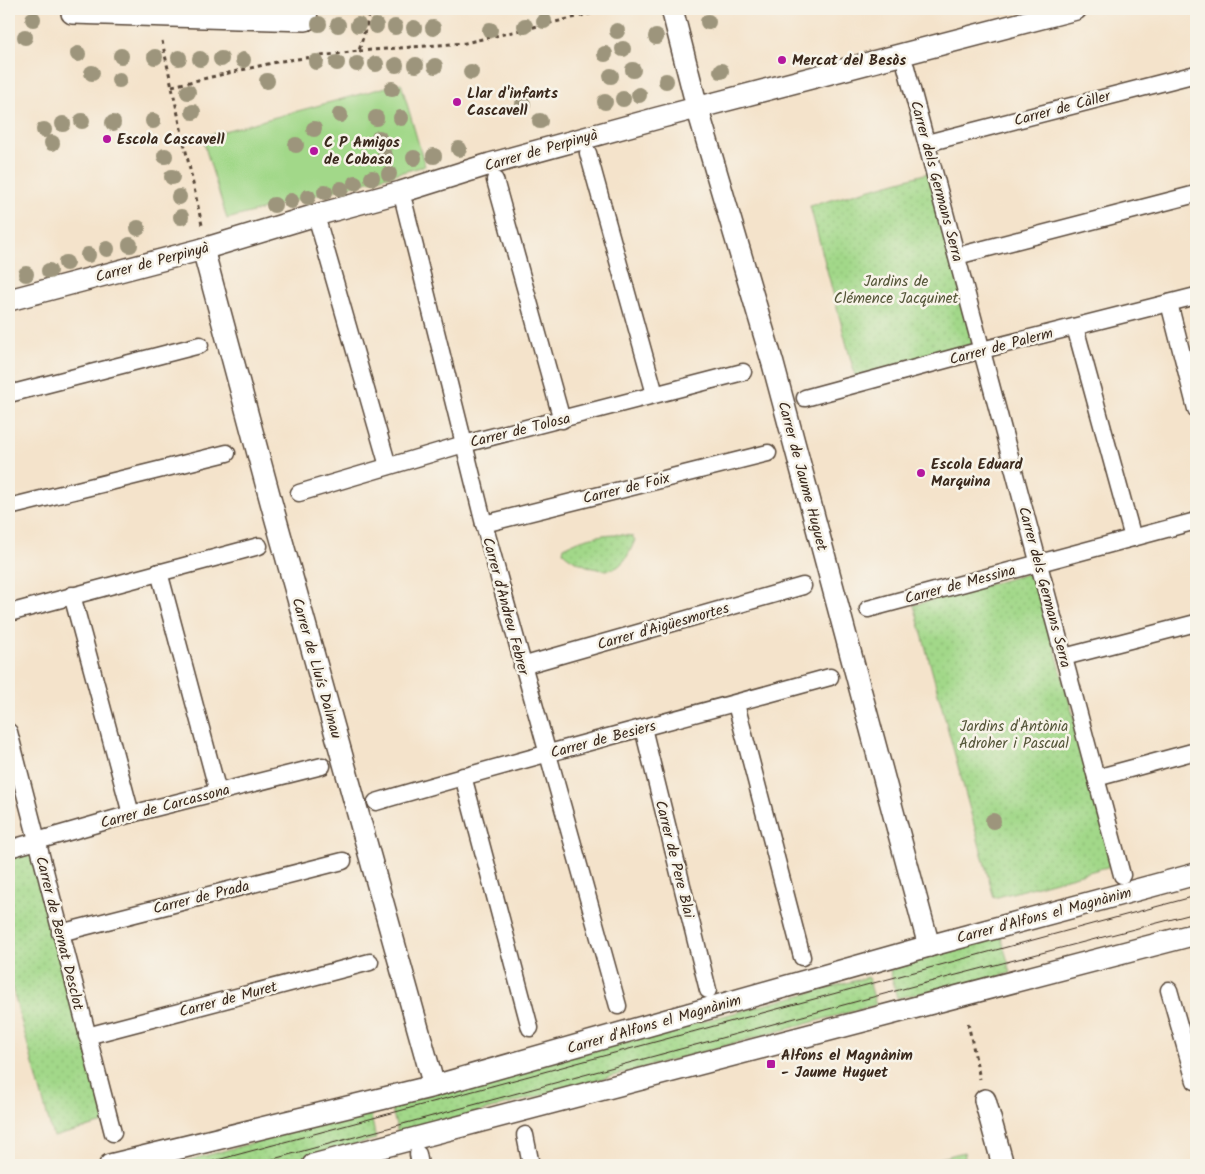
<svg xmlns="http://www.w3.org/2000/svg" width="1205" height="1174" viewBox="0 0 1205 1174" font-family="Kalam,sans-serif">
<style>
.grass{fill:url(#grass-dots);stroke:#6e8154}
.pitch{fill:#a2d889;stroke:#6e8154}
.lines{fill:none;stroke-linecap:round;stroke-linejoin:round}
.pedestrian-casing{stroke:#574638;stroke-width:19}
.minor-casing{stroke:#574638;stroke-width:24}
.path{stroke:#574638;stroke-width:3;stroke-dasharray:4 4;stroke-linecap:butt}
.pedestrian{stroke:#fff;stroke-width:16}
.minor{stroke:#fff;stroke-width:21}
.tram{stroke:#3b2a1e;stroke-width:1}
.tree{fill:#9d957b}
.poi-dot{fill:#b5179e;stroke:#f7f3e8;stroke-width:2}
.labels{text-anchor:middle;stroke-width:5;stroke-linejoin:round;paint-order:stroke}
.poi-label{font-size:15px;font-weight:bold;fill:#3b2a1e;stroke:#f7f3e8;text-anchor:start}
.street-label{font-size:15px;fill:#3b2a1e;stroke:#f7f3e8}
.park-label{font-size:15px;fill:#555639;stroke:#f7f3e8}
</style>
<defs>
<pattern id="grass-dots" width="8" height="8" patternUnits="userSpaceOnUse" patternTransform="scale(1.25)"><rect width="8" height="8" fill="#a2d889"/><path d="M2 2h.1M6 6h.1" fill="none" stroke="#8cba76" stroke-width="1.8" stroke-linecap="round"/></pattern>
</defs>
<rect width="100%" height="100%" fill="#f7f3e8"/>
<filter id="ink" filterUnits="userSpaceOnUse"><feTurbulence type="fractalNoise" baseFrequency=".02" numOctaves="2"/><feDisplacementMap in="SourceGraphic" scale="10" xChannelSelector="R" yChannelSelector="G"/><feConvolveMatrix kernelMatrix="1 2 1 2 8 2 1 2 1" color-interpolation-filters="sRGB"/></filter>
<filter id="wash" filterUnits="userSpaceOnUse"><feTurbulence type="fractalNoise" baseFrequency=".0096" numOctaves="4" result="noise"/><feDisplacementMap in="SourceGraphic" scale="20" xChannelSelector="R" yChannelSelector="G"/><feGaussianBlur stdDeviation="1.12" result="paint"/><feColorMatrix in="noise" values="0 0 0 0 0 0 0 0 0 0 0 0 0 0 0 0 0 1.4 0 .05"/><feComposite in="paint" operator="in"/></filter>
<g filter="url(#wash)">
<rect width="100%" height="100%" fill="#f4e3cb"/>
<g class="grass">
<path d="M 928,173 L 975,343 L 855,376 L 810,206 Z"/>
<path d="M 614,534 L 632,536 L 635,540 C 624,567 615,576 587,566 C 579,563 569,558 563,552 L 564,547 C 580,539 596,535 614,534 Z"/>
<path d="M 1034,572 L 1114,865 L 994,898 L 914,605 Z"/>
<path d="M 35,851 L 108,1122 L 53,1137 L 9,976 L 9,858 Z"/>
<path d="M 1000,933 L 1011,973 L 984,981 L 897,998 L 890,970 Z"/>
<path d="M 868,977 L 876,1005 L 398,1134 L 391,1105 Z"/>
<path d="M 370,1111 L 376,1139 L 279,1165 L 171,1165 Z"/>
<path d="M 964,1152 L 966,1165 L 913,1165 Z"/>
</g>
<path class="pitch" d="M 401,83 L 425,166 L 227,219 L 202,137 Z"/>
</g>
<g filter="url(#ink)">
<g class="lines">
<defs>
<g id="pedestrian">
<path d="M 906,67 L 1122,875"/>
<path d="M 927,143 L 1196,74"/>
<path d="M 588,153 L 655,394"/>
<path d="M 495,180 L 562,420"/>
<path d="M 404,203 L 484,524 L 618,1006"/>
<path d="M 319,226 L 388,466"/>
<path d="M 957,256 L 1196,194"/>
<path d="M 1169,303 L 1196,409"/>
<path d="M 1075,327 L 1133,538"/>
<path d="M 9,394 L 200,345"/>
<path d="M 805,398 L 982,350 L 1196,296"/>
<path d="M 299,493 L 464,444 L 743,372"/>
<path d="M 9,507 L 227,453"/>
<path d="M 484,524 L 768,453"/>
<path d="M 159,572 L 218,792"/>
<path d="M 72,595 L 131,814"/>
<path d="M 868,609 L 1196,521"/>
<path d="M 9,613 L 259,546"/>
<path d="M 1064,657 L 1196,623"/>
<path d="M 522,666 L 803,586"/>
<path d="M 736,704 L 802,957"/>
<path d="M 643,728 L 708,990"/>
<path d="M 9,732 L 113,1133"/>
<path d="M 463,776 L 530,1028"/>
<path d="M 1096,778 L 1196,751"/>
<path d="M 376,802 C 527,757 679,719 830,677"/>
<path d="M 9,849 L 131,814 L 322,766"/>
<path d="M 60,933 L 343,861"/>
<path d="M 1169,990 L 1195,1081"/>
<path d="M 87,1036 L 370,962"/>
<path d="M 525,1135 L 531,1165"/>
<path d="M 418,1154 L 420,1165"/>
</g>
<g id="minor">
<path d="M 72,9 L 72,13 L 306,20 L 307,9"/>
<path d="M 672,9 L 697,107 L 773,364 L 929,946"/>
<path d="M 203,249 L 271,502 L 434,1086"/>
<path d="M 9,300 L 203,249 L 316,215 L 401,192 L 490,164 L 658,118 L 1076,9"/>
<path d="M 985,1100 L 1003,1165"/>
<path d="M 110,1165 L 434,1086 L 929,946 L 1196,874"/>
<path d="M 313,1165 L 1196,934"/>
</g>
</defs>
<use href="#pedestrian" class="pedestrian-casing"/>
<use href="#minor" class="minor-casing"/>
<g class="path">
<path d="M 162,41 L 202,225"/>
<path d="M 359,51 L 465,43 L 611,9"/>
<path d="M 172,86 L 281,61 L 359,51 L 371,9"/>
<path d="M 968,1023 L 980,1079"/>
</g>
<use href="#pedestrian" class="pedestrian"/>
<use href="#minor" class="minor"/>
<g class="tram">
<path d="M 199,1165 L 1196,896"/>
<path d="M 251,1165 L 910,987 L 1196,913"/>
</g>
</g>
<g class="tree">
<circle cx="33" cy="19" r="8"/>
<circle cx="544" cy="21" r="8"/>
<circle cx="708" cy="22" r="8"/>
<circle cx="319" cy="24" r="8"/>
<circle cx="338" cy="25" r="8"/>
<circle cx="358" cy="25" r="8"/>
<circle cx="376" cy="26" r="8"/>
<circle cx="525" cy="26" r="8"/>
<circle cx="395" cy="27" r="8"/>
<circle cx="414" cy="28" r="8"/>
<circle cx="433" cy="28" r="8"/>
<circle cx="490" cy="30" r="8"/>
<circle cx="617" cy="31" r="8"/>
<circle cx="25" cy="37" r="8"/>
<circle cx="656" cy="37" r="8"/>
<circle cx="623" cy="49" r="8"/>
<circle cx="78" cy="54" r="8"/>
<circle cx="605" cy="54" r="8"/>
<circle cx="121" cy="56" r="8"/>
<circle cx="155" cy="57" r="8"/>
<circle cx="179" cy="58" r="8"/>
<circle cx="200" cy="59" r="8"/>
<circle cx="221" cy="59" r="8"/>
<circle cx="243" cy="60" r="8"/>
<circle cx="316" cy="62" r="8"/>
<circle cx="337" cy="63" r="8"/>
<circle cx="357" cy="64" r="8"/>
<circle cx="376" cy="64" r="8"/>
<circle cx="396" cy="65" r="8"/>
<circle cx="416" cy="65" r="8"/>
<circle cx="435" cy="66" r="8"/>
<circle cx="633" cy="70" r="8"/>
<circle cx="721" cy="71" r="8"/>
<circle cx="471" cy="72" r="8"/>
<circle cx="92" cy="73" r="8"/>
<circle cx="611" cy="76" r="8"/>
<circle cx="119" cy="80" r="8"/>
<circle cx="267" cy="81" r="8"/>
<circle cx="666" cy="81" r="8"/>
<circle cx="392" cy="89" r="8"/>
<circle cx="188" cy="92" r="8"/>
<circle cx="639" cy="95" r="8"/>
<circle cx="623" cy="99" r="8"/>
<circle cx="605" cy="102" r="8"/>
<circle cx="523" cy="104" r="8"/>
<circle cx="193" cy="112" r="8"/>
<circle cx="340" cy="115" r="8"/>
<circle cx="376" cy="118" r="8"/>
<circle cx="401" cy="118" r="8"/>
<circle cx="82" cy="121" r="8"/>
<circle cx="153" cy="121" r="8"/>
<circle cx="540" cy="121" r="8"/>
<circle cx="113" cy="123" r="8"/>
<circle cx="63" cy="124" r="8"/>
<circle cx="314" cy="129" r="8"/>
<circle cx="44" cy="130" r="8"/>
<circle cx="379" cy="138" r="8"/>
<circle cx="52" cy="143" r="8"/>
<circle cx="296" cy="145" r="8"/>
<circle cx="459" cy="149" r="8"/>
<circle cx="165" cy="156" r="8"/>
<circle cx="385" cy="156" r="8"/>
<circle cx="434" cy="156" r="8"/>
<circle cx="414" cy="158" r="8"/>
<circle cx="389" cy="174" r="8"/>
<circle cx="172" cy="177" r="8"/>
<circle cx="372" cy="178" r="8"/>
<circle cx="355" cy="183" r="8"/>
<circle cx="341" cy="189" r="8"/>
<circle cx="325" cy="192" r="8"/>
<circle cx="179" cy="197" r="8"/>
<circle cx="308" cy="197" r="8"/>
<circle cx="291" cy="201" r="8"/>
<circle cx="274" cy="205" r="8"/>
<circle cx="181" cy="217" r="8"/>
<circle cx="138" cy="228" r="8"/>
<circle cx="130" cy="245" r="8"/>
<circle cx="107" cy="249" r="8"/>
<circle cx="88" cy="255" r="8"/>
<circle cx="66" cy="263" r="8"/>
<circle cx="49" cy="271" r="8"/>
<circle cx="26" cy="274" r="8"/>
<circle cx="993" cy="821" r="8"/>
</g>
</g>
<g class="poi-dot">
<circle cx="782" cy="60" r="5"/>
<circle cx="457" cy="102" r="5"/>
<circle cx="107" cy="139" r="5"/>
<circle cx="314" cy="151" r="5"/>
<circle cx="921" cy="473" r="5"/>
<rect x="766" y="1059" width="10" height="10" rx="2.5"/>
</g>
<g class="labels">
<g class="poi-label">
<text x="792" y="65">Mercat del Besòs</text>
<text x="467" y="98">Llar d'infants<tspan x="467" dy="17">Cascavell</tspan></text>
<text x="117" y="144">Escola Cascavell</text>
<text x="324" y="147">C P Amigos<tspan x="324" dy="17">de Cobasa</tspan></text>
<text x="931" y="469">Escola Eduard<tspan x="931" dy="17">Marquina</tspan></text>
<text x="781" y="1060">Alfons el Magnànim<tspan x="781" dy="17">- Jaume Huguet</tspan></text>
</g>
<g class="street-label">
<text transform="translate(1062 108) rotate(-15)" y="5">Carrer de Càller</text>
<text transform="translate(541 150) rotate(-16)" y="5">Carrer de Perpinyà</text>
<text transform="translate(937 181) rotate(75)" y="5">Carrer dels Germans Serra</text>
<text transform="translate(152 262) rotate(-15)" y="5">Carrer de Perpinyà</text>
<text transform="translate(1001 346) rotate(-15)" y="5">Carrer de Palerm</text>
<text transform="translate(520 430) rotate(-14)" y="5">Carrer de Tolosa</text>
<text transform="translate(803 476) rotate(75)" y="5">Carrer de Jaume Huguet</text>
<text transform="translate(626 488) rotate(-14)" y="5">Carrer de Foix</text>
<text transform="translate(960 584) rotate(-15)" y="5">Carrer de Messina</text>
<text transform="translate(1045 587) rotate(75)" y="5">Carrer dels Germans Serra</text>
<text transform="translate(506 606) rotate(75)" y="5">Carrer d'Andreu Febrer</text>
<text transform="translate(663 626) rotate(-16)" y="5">Carrer d'Aigüesmortes</text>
<text transform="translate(317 668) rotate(74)" y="5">Carrer de Lluís Dalmau</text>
<text transform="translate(603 739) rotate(-15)" y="5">Carrer de Besiers</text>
<text transform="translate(165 806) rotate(-15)" y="5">Carrer de Carcassona</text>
<text transform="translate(675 859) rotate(76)" y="5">Carrer de Pere Blai</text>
<text transform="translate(201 897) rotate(-14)" y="5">Carrer de Prada</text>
<text transform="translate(1044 915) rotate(-15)" y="5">Carrer d'Alfons el Magnànim</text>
<text transform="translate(60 933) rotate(76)" y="5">Carrer de Bernat Desclot</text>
<text transform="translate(228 999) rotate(-15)" y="5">Carrer de Muret</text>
<text transform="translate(654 1024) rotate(-16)" y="5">Carrer d'Alfons el Magnànim</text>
</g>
<g class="park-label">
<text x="896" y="286">Jardins de<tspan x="896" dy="17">Clémence Jacquinet</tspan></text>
<text x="1014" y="731">Jardins d'Antònia<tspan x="1014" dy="17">Adroher i Pascual</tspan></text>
</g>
</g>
<rect width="1205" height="1174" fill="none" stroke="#f7f3e8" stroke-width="30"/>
</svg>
